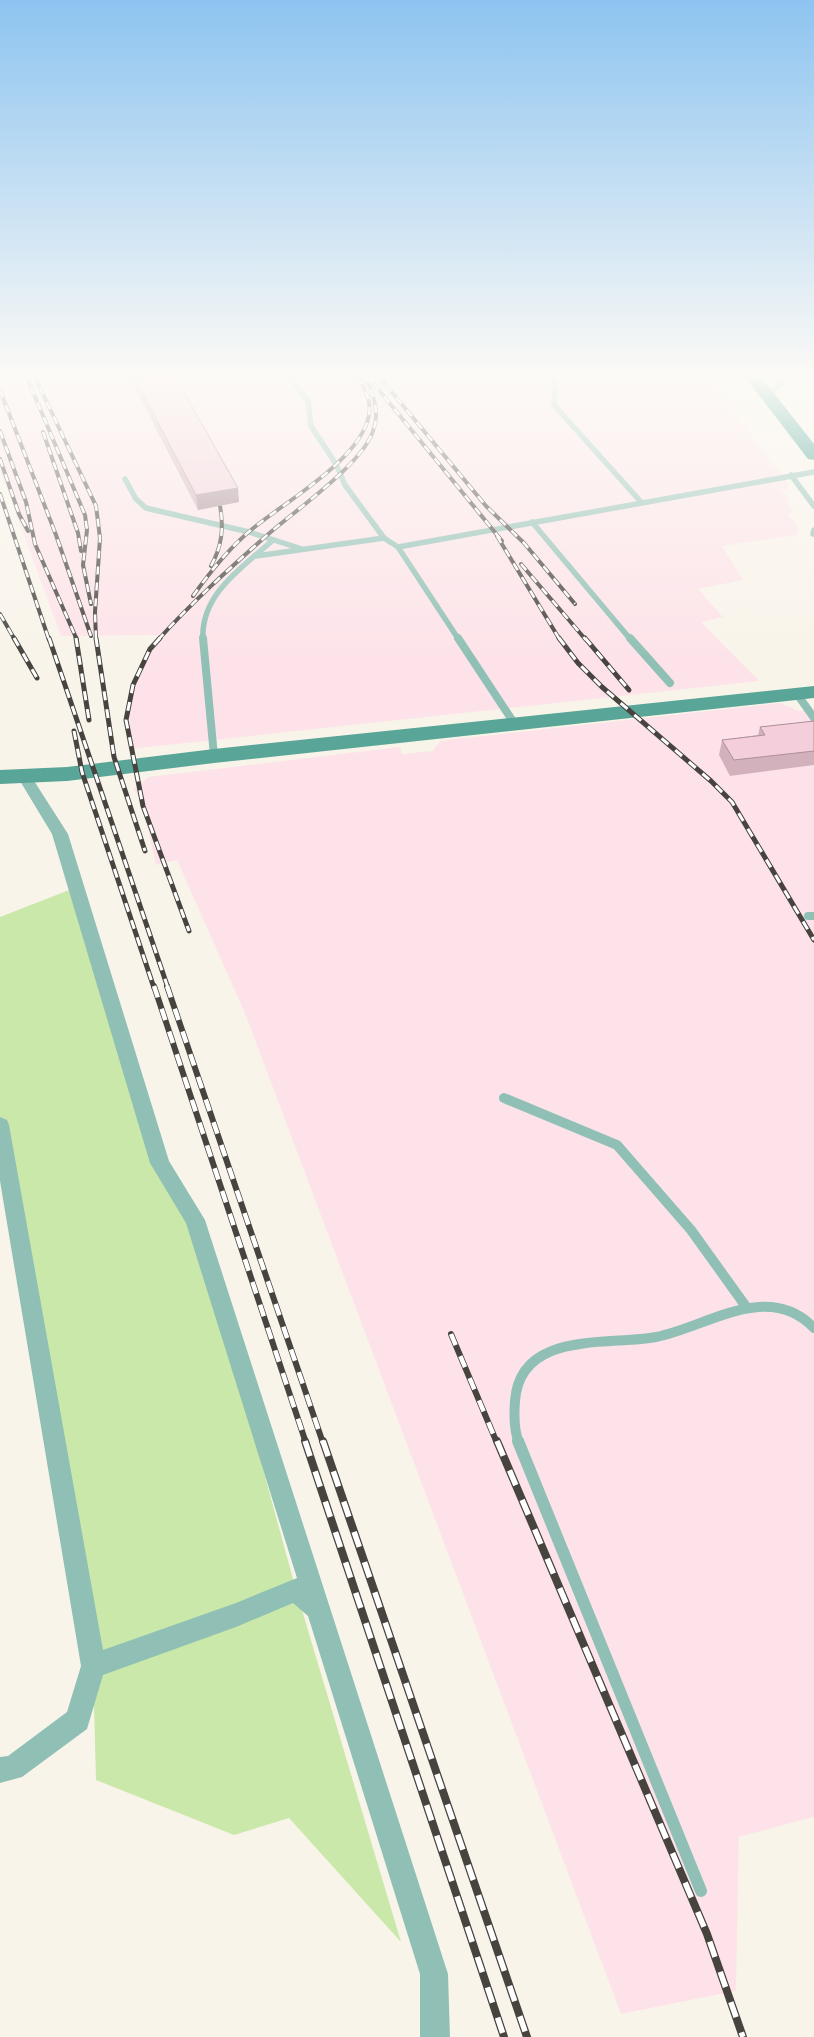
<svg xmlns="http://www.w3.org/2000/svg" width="814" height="2037" viewBox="0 0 814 2037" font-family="Montserrat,sans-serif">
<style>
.industrial{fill:#fde3e9}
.green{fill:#c9e8a9}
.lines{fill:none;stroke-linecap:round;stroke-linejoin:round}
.lane-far3{stroke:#90c0b5;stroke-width:5.5}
.lane-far2{stroke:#90c0b5;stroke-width:8}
.lane-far1{stroke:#90c0b5;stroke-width:10}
.lane{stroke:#90c0b5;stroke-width:12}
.street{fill:#90c0b5;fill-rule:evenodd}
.secondary{fill:#59a597;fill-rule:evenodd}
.primary{fill:#229281;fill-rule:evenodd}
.rail-far3-casing{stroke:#474440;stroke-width:4}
.rail-far2-casing{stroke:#474440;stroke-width:5}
.rail-far1-casing{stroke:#474440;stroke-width:6}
.rail-casing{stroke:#474440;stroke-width:8}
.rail-far3{stroke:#fff;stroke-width:2.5;stroke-dasharray:8;stroke-linecap:butt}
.rail-far2{stroke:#fff;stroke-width:3;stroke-dasharray:9;stroke-linecap:butt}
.rail-far1{stroke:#fff;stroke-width:4.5;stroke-dasharray:12;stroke-linecap:butt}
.rail{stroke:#fff;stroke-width:5.5;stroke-dasharray:16;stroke-linecap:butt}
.wall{fill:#d3b1bc}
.shaded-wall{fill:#ac9099}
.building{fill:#f5cedb;stroke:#ac9099}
</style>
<rect width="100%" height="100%" fill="#f9f4ea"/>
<g class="industrial">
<path d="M 0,373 L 704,373 L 789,485 L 787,489 L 780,489 L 790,500 L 785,501 L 793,512 L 787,514 L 799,528 L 796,535 L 722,546 L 743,580 L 698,589 L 723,617 L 701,622 L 759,681 L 130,749 L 129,698 L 160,635 L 61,636 L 0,470 L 0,418 L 3,417 L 0,407 Z"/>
<path d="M 780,703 L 799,711 L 814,709 L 814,1817 L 739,1837 L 736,1991 L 621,2014 L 246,1016 L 177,860 L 156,865 L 143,806 L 134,789 L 148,777 L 400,747 L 402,754 L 421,752 L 433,751 L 440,741 L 455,739 Z"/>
</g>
<path class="green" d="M 77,887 L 160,1163 L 195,1220 L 296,1590 L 401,1942 L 289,1818 L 234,1835 L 96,1780 L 93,1666 L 0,1125 L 0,917 Z"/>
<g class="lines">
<g class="lane-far3">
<path d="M 287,373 L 308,401 L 311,426 L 336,464 L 345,485 L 384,538 L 398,547 L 814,472"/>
<path d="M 552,373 L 555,386 L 554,405 L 641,502"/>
<path d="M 767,395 L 783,383 L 775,373"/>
<path d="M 791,475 L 814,506"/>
<path d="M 125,479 L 136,499 L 146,508 L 249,532 L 302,549"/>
<path d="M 532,522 L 631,640"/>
<path d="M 813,534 L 814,530"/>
<path d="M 398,547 L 459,640"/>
<path d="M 256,556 L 384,538"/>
<path d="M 203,640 C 200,594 243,567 273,540"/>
</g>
<g class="lane-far2">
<path d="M 203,638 L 214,756"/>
<path d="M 458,638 L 514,723"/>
<path d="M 630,638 L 670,683"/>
<path d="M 797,694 L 814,718"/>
<path d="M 808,916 L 814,916"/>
</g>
<g class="lane-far1">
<path d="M 504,1098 L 617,1145 L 691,1230 L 747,1308"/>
<path d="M 519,1443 C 514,1431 514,1414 515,1401 C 520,1330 608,1346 656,1337 C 707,1327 768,1280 814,1328"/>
</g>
<path class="lane" d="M 518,1441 L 701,1891"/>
<path class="street" d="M 24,771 L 29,773 L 68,834 L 169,1161 L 205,1220 L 448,1974 L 450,2037 L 420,2037 L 420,1974 L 308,1616 L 293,1603 L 236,1627 L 103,1675 L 87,1729 L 22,1777 L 0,1783 L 0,1757 L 8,1756 L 67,1712 L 81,1666 L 0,1181 L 0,1117 L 7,1120 L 9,1125 L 103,1650 L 236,1603 L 297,1578 L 186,1223 L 150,1163 L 52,834 L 17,776 L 19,773 Z"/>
<path class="secondary" d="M 814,686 L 814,698 L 214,763 L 67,781 L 0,784 L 0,770 L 67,767 L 214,749 Z"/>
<path class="primary" d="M 742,373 L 758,373 L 814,444 L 814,460 L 808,459 Z"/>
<defs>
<g id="rail-far3">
<path d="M 25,373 L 85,515 L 87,530 L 83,565 L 91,604"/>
<path d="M 33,373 L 96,506 L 100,538 L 95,612 L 96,640"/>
<path d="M 376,373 L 486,506 L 524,543 L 575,604"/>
<path d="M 374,384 L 502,541"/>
<path d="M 0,390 L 56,535 L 91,636"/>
<path d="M 0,431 L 26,502 L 35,544 L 77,640"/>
<path d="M 43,432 L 78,533 L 81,551"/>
<path d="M 0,459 L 19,514 L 28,531"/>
<path d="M 0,494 L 49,640"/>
<path d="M 497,536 L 560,640"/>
<path d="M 521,564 L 586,640"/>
<path d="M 211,566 C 222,546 224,528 220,506"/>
<path d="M 193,596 C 210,572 228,549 251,530 C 283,503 361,460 369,415 C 372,400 363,385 355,373"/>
<path d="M 0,614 L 15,640"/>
<path d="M 158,640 C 191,603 229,569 265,537 C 294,511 362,465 373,431 C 381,411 372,392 364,373"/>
</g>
<g id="rail-far2">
<path d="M 14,638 L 37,678"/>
<path d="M 49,638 L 168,988"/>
<path d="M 76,638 L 89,720"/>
<path d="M 96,638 L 114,757 L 145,851"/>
<path d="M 160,638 L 150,649 L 133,685 L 126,720 L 143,806 L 189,931"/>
<path d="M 559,638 L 578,663 L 602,687 L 711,781 L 732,802 L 814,940"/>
<path d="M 585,638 L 629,690"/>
<path d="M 74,731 L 82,772 L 154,988"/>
</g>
<g id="rail-far1">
<path d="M 154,986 L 306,1443"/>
<path d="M 167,986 L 323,1443"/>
<path d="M 451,1334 L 497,1443"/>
</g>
<g id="rail">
<path d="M 305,1441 L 504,2037"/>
<path d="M 323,1441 L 527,2037"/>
<path d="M 497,1441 L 707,1934 L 743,2037"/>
</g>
</defs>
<use href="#rail-far3" class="rail-far3-casing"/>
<use href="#rail-far2" class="rail-far2-casing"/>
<use href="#rail-far1" class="rail-far1-casing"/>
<use href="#rail" class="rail-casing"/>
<use href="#rail-far3" class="rail-far3"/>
<use href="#rail-far2" class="rail-far2"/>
<use href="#rail-far1" class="rail-far1"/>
<use href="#rail" class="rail"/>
</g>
<g class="wall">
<path d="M 127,373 L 173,373 L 239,502 L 198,510 Z"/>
<path d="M 814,721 L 814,765 L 730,776 L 719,755 L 722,740 L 758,735 L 760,727 Z"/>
</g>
<path class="shaded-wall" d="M 238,488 L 239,502 L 198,510 L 196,495 Z"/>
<g class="building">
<path d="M 132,373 L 173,373 L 238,488 L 196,495 Z"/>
<path d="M 814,721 L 814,751 L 734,760 L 722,740 L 765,735 L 760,727 Z"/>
</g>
<linearGradient id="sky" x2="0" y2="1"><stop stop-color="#8dc4f0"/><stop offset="0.57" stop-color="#fcfaf6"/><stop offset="1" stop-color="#fcfaf6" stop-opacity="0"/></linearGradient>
<rect width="814" height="658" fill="url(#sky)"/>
</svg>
